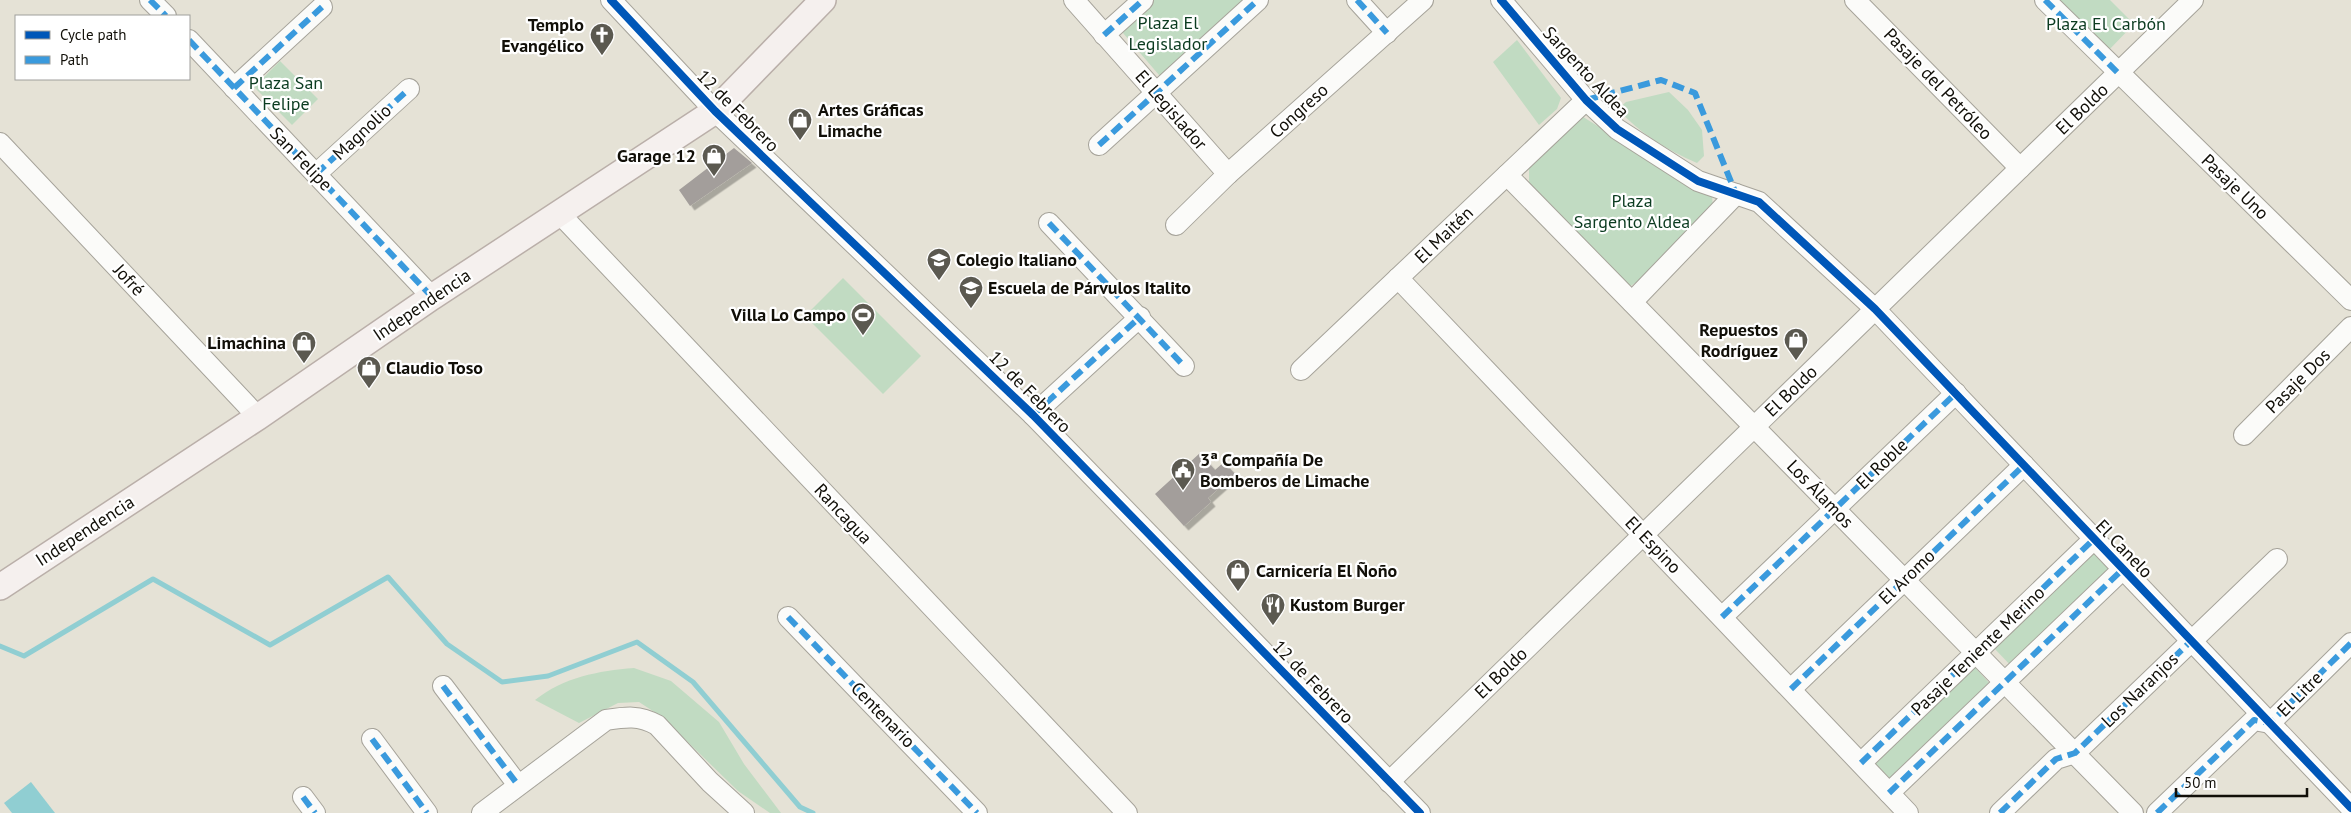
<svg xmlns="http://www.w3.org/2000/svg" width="2351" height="813" viewBox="0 0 2351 813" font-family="'PT Sans',sans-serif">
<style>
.green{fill:#c1dbc2}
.water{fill:#90ced2}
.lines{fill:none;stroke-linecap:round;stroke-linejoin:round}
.stream{stroke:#90ced2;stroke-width:5}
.building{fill:#a39e9b;filter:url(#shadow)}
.minor-casing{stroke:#a6a39a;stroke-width:22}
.major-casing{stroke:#baafa9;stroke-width:28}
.minor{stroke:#fbfbf9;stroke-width:20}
.major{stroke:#f5f0ee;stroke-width:25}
.quiet{stroke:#3a9add;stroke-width:6;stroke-dasharray:12 6;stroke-linecap:butt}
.cycleway-casing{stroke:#fff;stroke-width:11}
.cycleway{stroke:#0057b8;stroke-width:8}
.labels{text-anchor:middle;stroke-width:4.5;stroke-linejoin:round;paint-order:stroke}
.park-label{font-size:18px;fill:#0b3b20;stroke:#fff}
.poi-label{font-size:18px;font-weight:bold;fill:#110f08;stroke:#fff;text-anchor:start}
.street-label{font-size:18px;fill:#110f08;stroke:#fff}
</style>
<defs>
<filter id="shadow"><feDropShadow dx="4.5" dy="4.5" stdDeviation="0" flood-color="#0004"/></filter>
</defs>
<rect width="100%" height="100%" fill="#e5e2d6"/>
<g class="green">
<path d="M 1152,0 L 1252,0 L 1165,82 L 1123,33 L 1126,23 Z"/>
<path d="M 2051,0 L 2110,0 L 2134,24 L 2106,53 Z"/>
<path d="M 1517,40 L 1561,98 L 1557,109 L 1539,125 L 1493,62 Z"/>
<path d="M 280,61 L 318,99 L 292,125 L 254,87 Z"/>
<path d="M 1669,92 L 1688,110 L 1702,130 L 1704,156 L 1697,163 C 1667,150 1639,133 1618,109 L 1626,102 Z"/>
<path d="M 1580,115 L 1663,167 L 1712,195 L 1713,209 L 1638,281 L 1629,287 L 1529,183 L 1529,165 Z"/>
<path d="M 843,278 L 921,356 L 883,394 L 805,316 Z"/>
<path d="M 2095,552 L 2117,575 L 2014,669 L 1993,647 Z"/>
<path d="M 1971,663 L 1992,686 L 1891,781 L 1870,758 Z"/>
<path d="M 634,668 L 671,681 L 719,722 L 744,764 L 781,813 L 770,813 L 738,791 L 662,717 L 639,702 L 618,703 L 579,723 L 535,700 C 564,677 598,671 634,668 Z"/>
</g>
<path class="water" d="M 31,782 L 55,813 L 12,813 L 4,803 Z"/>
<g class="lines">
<path class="stream" d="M 0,646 L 24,656 L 153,579 L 270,645 L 388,577 L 447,644 L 502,682 L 548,676 L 637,642 L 693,682 L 800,807 L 813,813"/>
</g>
<g class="building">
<path d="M 734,148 L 752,163 L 690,206 L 679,190 Z"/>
<path d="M 1200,453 L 1215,470 L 1224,462 L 1235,474 L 1208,498 L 1211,502 L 1184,526 L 1155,494 Z"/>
</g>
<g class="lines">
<defs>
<g id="minor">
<path d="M 150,0 L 166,16"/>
<path d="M 611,0 L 715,111 L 1033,415 L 1420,813"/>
<path d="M 1074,0 L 1228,174"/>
<path d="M 1357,0 L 1387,33"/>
<path d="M 1501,0 L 1586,100 L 1617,129 L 1698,181 L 1759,202 L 1875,309 L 2351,808"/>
<path d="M 1855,0 L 2020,168"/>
<path d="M 2045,0 L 2351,300"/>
<path d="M 1104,35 L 1143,0"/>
<path d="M 189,40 L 432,297"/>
<path d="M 234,88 L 322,7"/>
<path d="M 0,143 L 258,417"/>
<path d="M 1099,145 L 1258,0"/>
<path d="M 316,174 L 409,89"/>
<path d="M 1507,175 L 2133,813"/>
<path d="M 560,214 L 1127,813"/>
<path d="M 1049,223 L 1184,366"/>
<path d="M 1176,225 L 1228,174 L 1423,0"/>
<path d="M 1398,278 L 1908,813"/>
<path d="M 1632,302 L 1736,194"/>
<path d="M 1301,370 L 1586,100"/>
<path d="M 1033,415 L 1140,317"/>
<path d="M 2244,435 L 2351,327"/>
<path d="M 788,617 L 977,813"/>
<path d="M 1722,617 L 1956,393"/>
<path d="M 443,686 L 518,785"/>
<path d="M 1791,689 L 2024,465"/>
<path d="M 372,739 L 427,813"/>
<path d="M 1861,763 L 2094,539"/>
<path d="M 1389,782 L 2193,0"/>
<path d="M 1889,793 L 2123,569"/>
<path d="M 303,797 L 315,813"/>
<path d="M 482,813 L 606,720 C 626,717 639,715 657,725 L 710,782 L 744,813"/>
<path d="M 2000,813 L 2056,759 L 2075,753 L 2277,559"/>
<path d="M 2157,813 L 2254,720 L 2270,723 L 2351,643"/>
</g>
<path id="major" d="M 0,587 L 258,417 L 432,297 L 715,111 L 823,0"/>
</defs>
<use href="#minor" class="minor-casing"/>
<use href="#major" class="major-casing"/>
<use href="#minor" class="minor"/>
<use href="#major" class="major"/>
<g class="quiet">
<path d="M 150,0 L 166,16"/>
<path d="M 1357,0 L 1387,33"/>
<path d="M 2045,0 L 2118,73"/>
<path d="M 1104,35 L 1143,0"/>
<path d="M 189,40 L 432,297"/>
<path d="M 234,88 L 322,7"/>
<path d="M 1586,100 L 1661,80 L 1695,93 L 1736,194"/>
<path d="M 1099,145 L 1258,0"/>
<path d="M 316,174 L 409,89"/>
<path d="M 1049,223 L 1184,366"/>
<path d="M 1033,415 L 1140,317"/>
<path d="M 788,617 L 977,813"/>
<path d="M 1722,617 L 1956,393"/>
<path d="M 443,686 L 518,785"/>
<path d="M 1791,689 L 2024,465"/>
<path d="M 372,739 L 427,813"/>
<path d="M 1861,763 L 2094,539"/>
<path d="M 1889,793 L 2123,569"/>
<path d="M 303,797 L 315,813"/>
<path d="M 2000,813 L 2056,759 L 2075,753 L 2191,641"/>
<path d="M 2157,813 L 2254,720 L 2270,723 L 2351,643"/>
</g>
<defs>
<g id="cycleway">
<path d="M 611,0 L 715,111 L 1033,415 L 1420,813"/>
<path d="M 1501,0 L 1586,100 L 1617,129 L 1698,181 L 1759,202 L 1875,309 L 2351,808"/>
</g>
</defs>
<use href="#cycleway" class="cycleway-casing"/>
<use href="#cycleway" class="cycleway"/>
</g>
<defs>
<symbol id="church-pin" viewBox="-11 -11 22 30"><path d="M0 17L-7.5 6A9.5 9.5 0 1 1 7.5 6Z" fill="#5b5950" stroke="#fff"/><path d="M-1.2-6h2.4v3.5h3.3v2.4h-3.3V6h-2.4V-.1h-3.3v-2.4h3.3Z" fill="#fff"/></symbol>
<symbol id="shop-pin" viewBox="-11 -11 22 30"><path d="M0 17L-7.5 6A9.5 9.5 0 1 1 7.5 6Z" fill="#5b5950" stroke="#fff"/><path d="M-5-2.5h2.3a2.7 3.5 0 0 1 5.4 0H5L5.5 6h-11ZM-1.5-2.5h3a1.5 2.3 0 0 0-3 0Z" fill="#fff"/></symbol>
<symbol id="school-pin" viewBox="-11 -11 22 30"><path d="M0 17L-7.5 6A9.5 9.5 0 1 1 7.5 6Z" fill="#5b5950" stroke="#fff"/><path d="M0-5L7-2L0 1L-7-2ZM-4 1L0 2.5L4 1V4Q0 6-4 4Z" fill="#fff"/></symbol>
<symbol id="stadium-pin" viewBox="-11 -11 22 30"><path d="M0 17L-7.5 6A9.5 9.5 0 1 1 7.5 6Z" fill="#5b5950" stroke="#fff"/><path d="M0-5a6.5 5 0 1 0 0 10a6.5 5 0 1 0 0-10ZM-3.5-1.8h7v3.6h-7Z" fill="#fff"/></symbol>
<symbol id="civic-pin" viewBox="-11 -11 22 30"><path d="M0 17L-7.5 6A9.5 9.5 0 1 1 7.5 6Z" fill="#5b5950" stroke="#fff"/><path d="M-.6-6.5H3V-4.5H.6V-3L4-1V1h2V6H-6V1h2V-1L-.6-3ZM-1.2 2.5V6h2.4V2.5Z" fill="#fff"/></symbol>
<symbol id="restaurant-pin" viewBox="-11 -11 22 30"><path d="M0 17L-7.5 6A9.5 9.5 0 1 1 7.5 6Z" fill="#5b5950" stroke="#fff"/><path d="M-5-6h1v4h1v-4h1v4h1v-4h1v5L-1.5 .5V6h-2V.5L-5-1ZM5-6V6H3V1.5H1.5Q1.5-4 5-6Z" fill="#fff"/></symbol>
</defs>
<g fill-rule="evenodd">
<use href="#church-pin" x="588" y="21" width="28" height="38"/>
<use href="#shop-pin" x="786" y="106" width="28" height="38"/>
<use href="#shop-pin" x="700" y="142" width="28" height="38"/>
<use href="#school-pin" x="925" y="246" width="28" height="38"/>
<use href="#school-pin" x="957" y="274" width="28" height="38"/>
<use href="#stadium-pin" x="849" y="301" width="28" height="38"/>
<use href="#shop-pin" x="1782" y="326" width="28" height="38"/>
<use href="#shop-pin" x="290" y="329" width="28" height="38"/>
<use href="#shop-pin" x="355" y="354" width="28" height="38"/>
<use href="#civic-pin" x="1169" y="456" width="28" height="38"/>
<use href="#shop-pin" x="1224" y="557" width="28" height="38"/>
<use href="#restaurant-pin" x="1259" y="591" width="28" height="38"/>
</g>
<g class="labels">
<g class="park-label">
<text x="1168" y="29">Plaza El<tspan x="1168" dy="21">Legislador</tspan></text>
<text x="2106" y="30">Plaza El Carbón</text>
<text x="286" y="89">Plaza San<tspan x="286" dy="21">Felipe</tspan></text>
<text x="1632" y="207">Plaza<tspan x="1632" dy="21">Sargento Aldea</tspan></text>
</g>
<g class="poi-label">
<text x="584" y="31" text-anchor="end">Templo<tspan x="584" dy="21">Evangélico</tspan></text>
<text x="818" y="116">Artes Gráficas<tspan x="818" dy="21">Limache</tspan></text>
<text x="696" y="162" text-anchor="end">Garage 12</text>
<text x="956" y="266">Colegio Italiano</text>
<text x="988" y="294">Escuela de Párvulos Italito</text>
<text x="846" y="321" text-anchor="end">Villa Lo Campo</text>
<text x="1778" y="336" text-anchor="end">Repuestos<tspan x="1778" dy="21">Rodríguez</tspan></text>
<text x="286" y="349" text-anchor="end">Limachina</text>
<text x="386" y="374">Claudio Toso</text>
<text x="1200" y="466">3ª Compañía De<tspan x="1200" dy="21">Bomberos de Limache</tspan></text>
<text x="1256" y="577">Carnicería El Ñoño</text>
<text x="1290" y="611">Kustom Burger</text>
</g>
<g class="street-label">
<text transform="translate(1586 72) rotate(47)" y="6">Sargento Aldea</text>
<text transform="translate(1938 84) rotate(46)" y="6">Pasaje del Petróleo</text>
<text transform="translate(2082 109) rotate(-44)" y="6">El Boldo</text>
<text transform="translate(1171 110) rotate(49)" y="6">El Legislador</text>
<text transform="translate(738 111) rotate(45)" y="6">12 de Febrero</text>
<text transform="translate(1299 111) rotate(-42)" y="6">Congreso</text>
<text transform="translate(362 132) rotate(-43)" y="6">Magnolio</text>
<text transform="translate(301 159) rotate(46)" y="6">San Felipe</text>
<text transform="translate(2235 187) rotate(44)" y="6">Pasaje Uno</text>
<text transform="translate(1444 235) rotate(-44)" y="6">El Maitén</text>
<text transform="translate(129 280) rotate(47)" y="6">Jofré</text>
<text transform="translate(422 305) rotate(-34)" y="6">Independencia</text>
<text transform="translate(2298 381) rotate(-45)" y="6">Pasaje Dos</text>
<text transform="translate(1791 391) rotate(-44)" y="6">El Boldo</text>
<text transform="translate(1030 392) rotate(45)" y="6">12 de Febrero</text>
<text transform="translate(1882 464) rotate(-44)" y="6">El Roble</text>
<text transform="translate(1820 494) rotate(46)" y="6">Los Álamos</text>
<text transform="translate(843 514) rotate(47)" y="6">Rancagua</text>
<text transform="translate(85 531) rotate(-33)" y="6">Independencia</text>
<text transform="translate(1653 545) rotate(46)" y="6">El Espino</text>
<text transform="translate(2124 549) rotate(46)" y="6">El Canelo</text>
<text transform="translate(1907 577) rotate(-44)" y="6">El Aromo</text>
<text transform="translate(1978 651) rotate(-44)" y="6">Pasaje Teniente Merino</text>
<text transform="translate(1501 673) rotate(-44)" y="6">El Boldo</text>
<text transform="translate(1313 682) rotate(46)" y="6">12 de Febrero</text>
<text transform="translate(2140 690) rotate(-44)" y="6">Los Naranjos</text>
<text transform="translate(2300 694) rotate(-45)" y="6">El Litre</text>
<text transform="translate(883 715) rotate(46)" y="6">Centenario</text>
</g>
</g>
<rect x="15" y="15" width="175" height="65" fill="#ffffff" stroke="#a09f9c"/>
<rect x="25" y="31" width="25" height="8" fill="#0057b8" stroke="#a09f9c"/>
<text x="60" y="40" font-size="15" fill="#110f08">Cycle path</text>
<rect x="25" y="56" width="25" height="8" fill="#3a9add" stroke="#a09f9c"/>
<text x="60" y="65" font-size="15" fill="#110f08">Path</text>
<path d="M2176 788v8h131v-8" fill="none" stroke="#110f08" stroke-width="2.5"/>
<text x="2184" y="788" font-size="15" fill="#110f08" stroke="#ffffff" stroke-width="4" paint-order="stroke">50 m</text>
</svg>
